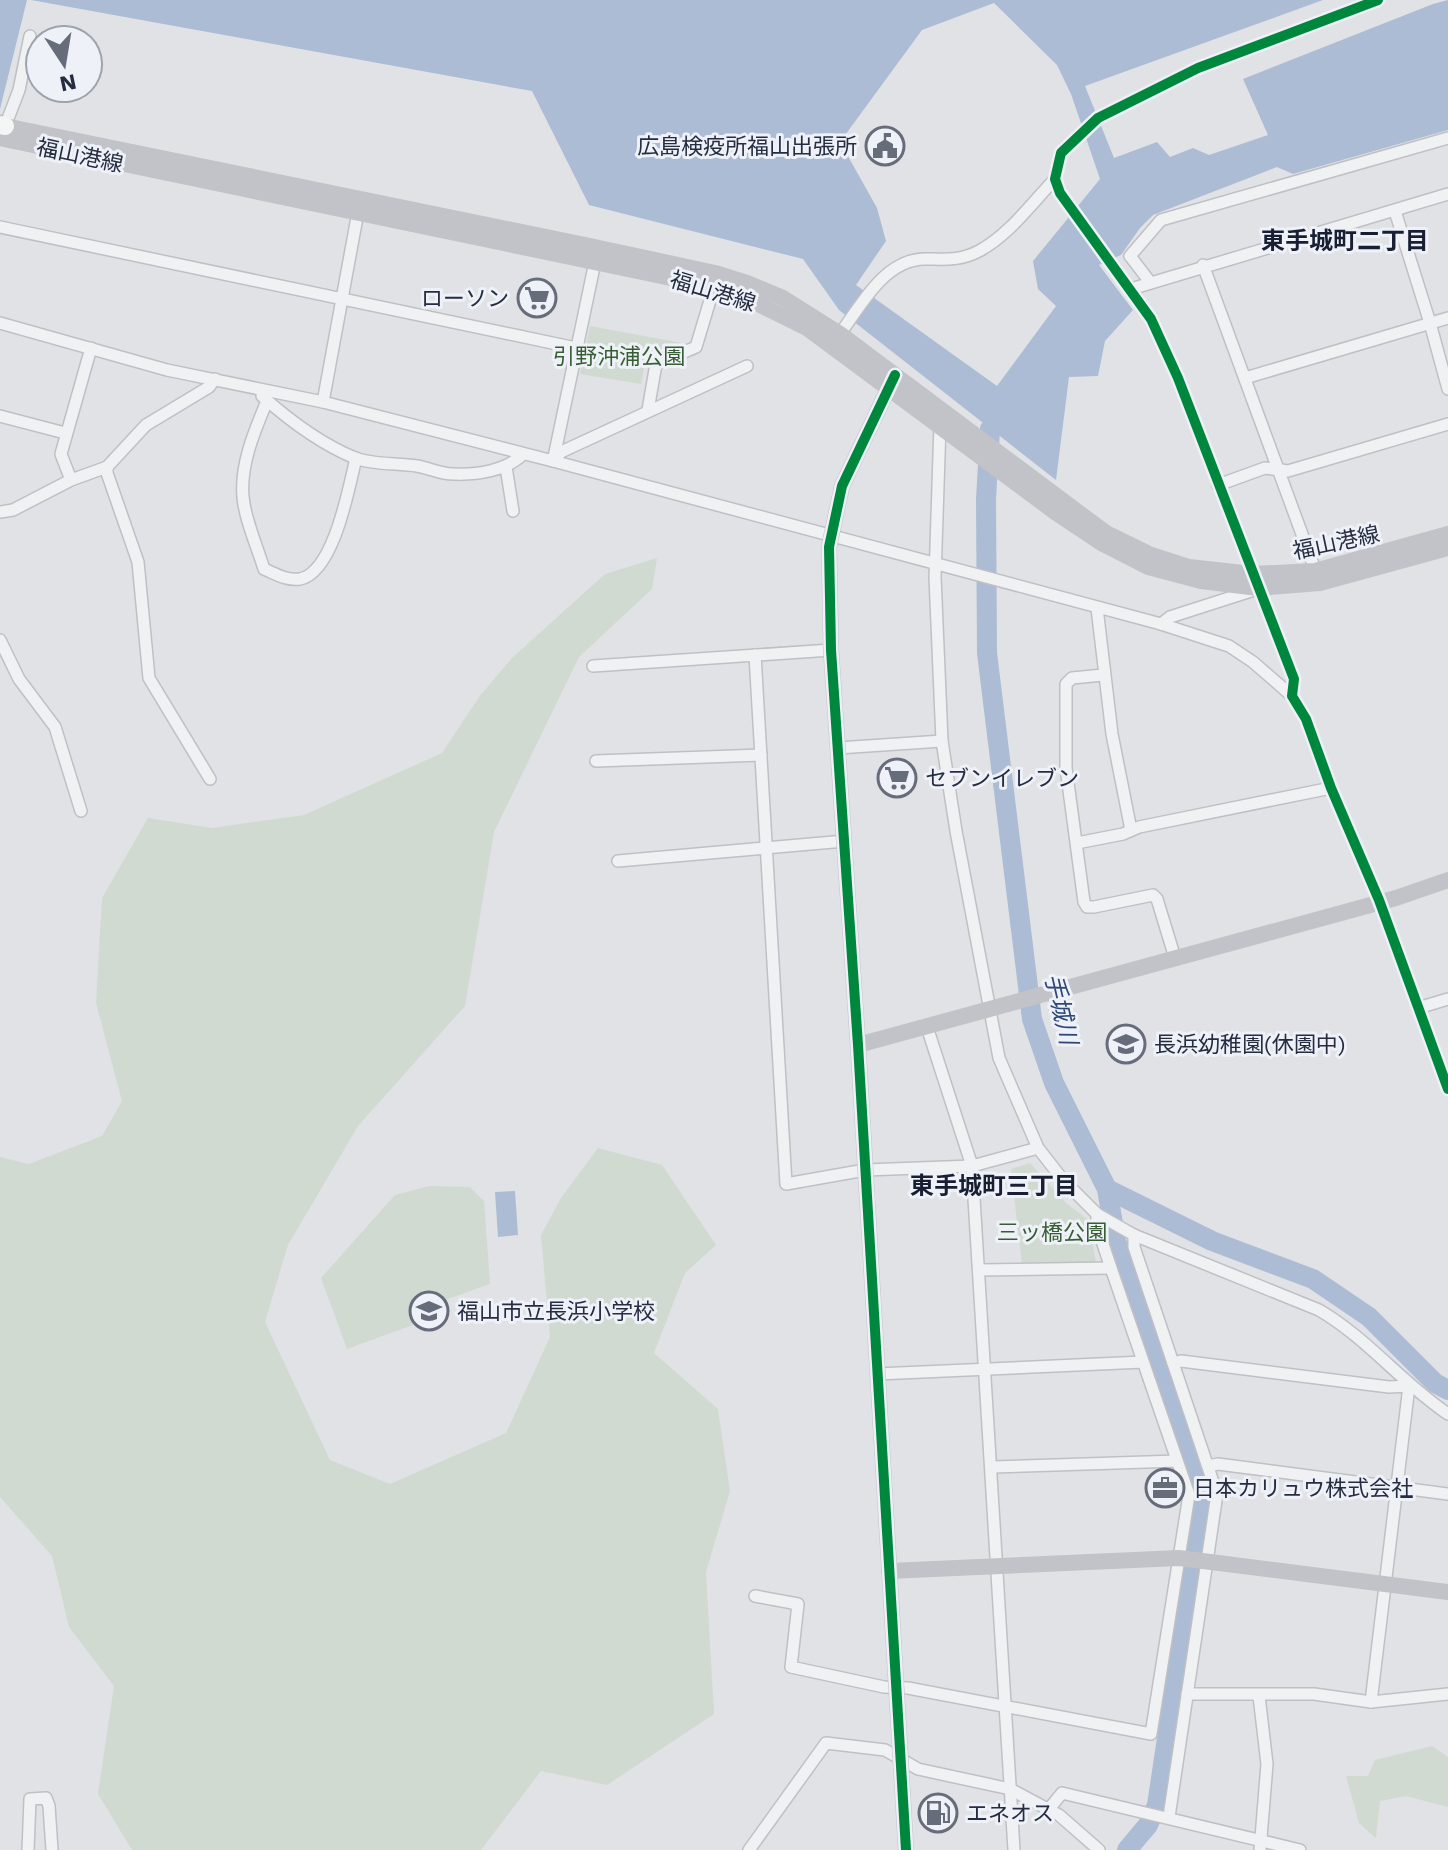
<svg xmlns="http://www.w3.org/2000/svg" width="1448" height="1850" viewBox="0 0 1448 1850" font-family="'Work Sans','Noto Sans JP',sans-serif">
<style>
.green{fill:#d0dad1}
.water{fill:#acbcd4;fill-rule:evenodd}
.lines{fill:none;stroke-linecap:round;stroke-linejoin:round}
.river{stroke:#acbcd4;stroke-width:20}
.street-casing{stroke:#bfc0c4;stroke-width:14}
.primary-casing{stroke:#bdbfc4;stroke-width:21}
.street{stroke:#f0f1f3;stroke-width:11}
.secondary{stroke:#c2c3c9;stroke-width:16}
.primary{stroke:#f5f5f6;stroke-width:18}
.cycleway-casing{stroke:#eef1f7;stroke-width:15}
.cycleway{stroke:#00873e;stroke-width:10}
.labels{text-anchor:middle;stroke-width:6;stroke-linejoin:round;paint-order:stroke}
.poi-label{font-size:22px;fill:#262d41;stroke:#eef1f7;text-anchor:start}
.street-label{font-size:22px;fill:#262d41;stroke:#eef1f7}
.park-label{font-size:22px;fill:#365e32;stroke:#eef1f7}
.neighbourhood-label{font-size:24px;font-weight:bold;fill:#181f32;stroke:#eef1f7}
.water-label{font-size:24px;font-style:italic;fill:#2d4779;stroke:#eef1f7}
</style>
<rect width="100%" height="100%" fill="#e1e2e6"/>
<g class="green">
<path d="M 590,326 L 682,343 L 646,356 L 641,384 L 580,374 Z"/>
<path d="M 657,558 L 652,589 L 579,657 L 494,832 L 465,1006 L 358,1126 L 288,1245 L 265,1322 L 330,1460 L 390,1484 L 506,1433 L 550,1337 L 541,1235 L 561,1198 L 598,1148 L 662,1165 L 716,1245 L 685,1273 L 654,1353 L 718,1409 L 730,1491 L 706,1572 L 714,1714 L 607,1785 L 541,1771 L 481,1850 L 132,1850 L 98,1794 L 114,1686 L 69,1627 L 52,1556 L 0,1497 L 0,1157 L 29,1164 L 102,1136 L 122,1101 L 96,1003 L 102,898 L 148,818 L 212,828 L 304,815 L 442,753 L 479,697 L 512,658 L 605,574 Z"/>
<path d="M 1030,1163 L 1066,1203 L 1088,1220 L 1096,1262 L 1022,1266 L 1011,1169 Z"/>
<path d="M 429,1186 L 470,1187 L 484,1201 L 490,1284 L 442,1301 L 446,1313 L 347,1349 L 321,1278 L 395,1195 Z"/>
<path d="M 1432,1746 L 1448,1757 L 1448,1807 L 1406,1796 L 1380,1801 L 1376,1838 L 1359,1823 L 1346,1776 L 1368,1776 L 1375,1760 Z"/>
</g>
<g class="water">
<path d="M 0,0 L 27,0 L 0,109 Z"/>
<path d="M 31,0 L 1323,0 L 1085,86 L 1114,158 L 1157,142 L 1170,157 L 1193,148 L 1209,155 L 1268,135 L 1243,79 L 1433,4 L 1448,0 L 1448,130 L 1293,174 L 1277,167 L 1153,215 L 1140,228 L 1121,255 L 1099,265 L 1133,310 L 1105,341 L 1098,376 L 1069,377 L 1056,480 L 839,310 L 803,259 L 589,205 L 532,91 ZM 994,3 L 1057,65 L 1071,94 L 1100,179 L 1033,261 L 1038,289 L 1056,306 L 997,386 L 856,285 L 886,241 L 877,208 L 840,142 L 922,30 Z"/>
<path d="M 515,1191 L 518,1235 L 498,1237 L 495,1192 Z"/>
</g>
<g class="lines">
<g class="river">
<path d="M 990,429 L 986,499 L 987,653 L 1032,1019 L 1054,1083 L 1107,1189 L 1116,1241 L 1204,1492 L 1157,1805 L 1148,1825 L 1127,1850"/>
<path d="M 1107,1189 L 1212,1241 L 1313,1279 L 1369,1317 L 1435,1383 L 1448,1390"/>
</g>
<defs>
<g id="street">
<path d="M 1378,0 L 1198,68 L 1098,118 L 1061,153 L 1055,179 L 1060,193 L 1151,319 L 1178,378 L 1294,679 L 1292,696 L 1306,719 L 1331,788 L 1379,900 L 1448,1089"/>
<path d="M 4,129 L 19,90 L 30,36"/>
<path d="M 1395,211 L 1430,323 L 1448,389"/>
<path d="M 0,227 L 576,348"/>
<path d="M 1203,265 L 1317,575"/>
<path d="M 1150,282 L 1130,256 L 1161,220 L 1448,138"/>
<path d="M 1131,289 L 1448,194"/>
<path d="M 0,323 L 167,370 L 323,402 L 553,461 L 1161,624 L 1229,646 L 1253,662 L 1292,696"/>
<path d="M 840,334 C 861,305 885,259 925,259 C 945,259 960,261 979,251 C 1009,235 1032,203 1055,179"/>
<path d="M 1245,378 L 1448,318"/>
<path d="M 262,396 C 289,420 321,444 355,458 C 374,465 396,463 417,466 C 429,468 441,474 453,474 C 477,475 506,471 523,454"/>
<path d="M 267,401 C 255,430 240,464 243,497 C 245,520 257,546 264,569 C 276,574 287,581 300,579 C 334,572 349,487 356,458"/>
<path d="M 323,402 L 358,212"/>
<path d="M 648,410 L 656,364 L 696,347 L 714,287"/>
<path d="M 0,416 L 65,433"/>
<path d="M 940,425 L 935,577 L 942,741 L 956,831 L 999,1058 L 1038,1148 L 1063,1180 L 1097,1214 L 1134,1235 L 1134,1247 L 1217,1494 L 1169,1817"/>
<path d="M 554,457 L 595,262"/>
<path d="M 553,461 L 561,452 L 747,366"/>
<path d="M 107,467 L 107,473 L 138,562 L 149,678 L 210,779"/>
<path d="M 506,467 L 513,511"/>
<path d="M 71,480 L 61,454 L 91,348"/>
<path d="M 1218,485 L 1265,468 L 1288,471 L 1448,424"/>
<path d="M 0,512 L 13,510 L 71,480 L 107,467 L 146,425 L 209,387 L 215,379"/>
<path d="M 1097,608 L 1112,734 L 1131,830"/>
<path d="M 1161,624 L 1170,617 L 1254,590"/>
<path d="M 0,640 L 19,679 L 55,727 L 81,811"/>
<path d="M 755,655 L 786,1184 L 865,1170 L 972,1166 L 1038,1148"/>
<path d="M 593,666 L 831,650"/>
<path d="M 1103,675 L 1072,678 L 1066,684 L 1066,768 L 1084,902 L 1087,907 L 1094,907 L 1153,895 L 1157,899 L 1175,958"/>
<path d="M 838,748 L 942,741"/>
<path d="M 596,761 L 761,755"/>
<path d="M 1077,843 L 1123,834 L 1139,827 L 1331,788"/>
<path d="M 618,861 L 845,841"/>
<path d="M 1418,1008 L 1448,999"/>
<path d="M 927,1027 L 972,1166 L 1014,1850"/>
<path d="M 1134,1235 L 1319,1310 C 1367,1338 1402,1383 1448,1414"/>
<path d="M 979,1270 L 1111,1268"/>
<path d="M 1173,1363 L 1181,1361 L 1389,1387 L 1409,1386 L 1371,1702"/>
<path d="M 877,1374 L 1143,1362"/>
<path d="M 1208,1466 L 1218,1464 L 1448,1494"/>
<path d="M 992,1467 L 1177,1461"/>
<path d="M 755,1596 L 798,1604 L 791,1667 L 884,1687 L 908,1688 L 1151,1734 L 1189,1495 L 1111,1268 L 1097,1226 L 1097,1214"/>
<path d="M 1187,1694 L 1314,1694 L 1371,1702 L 1448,1694"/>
<path d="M 1259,1696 L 1267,1764 L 1260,1850"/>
<path d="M 1049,1809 L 1062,1793 L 1300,1850"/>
<path d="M 28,1850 L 30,1799 L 46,1798 L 49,1806 L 52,1850"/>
<path d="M 749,1850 L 826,1743 L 885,1750 L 918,1769 L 1010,1789 L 1059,1815 L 1099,1850"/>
</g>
<path id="primary" d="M 0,125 L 5,126"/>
</defs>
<use href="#street" class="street-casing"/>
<use href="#primary" class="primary-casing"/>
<use href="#street" class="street"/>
<g class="secondary">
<path d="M 5,126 L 590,246 L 715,273 L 747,283 L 783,298 L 840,334 L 1106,533 L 1149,554 L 1189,567 L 1252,574 L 1315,571 L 1448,534"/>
<path d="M 0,138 L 714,287 L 744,297 L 807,328 L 1055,512 L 1103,544 L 1148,567 L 1201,581 L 1258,588 L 1320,583 L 1448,548"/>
<path d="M 893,379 L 842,486 L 829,547 L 831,650 L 858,1045 L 906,1850"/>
<path d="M 858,1045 L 1396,898 L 1448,880"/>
<path d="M 889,1571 L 1179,1558 L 1448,1592"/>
</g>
<use href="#primary" class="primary"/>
<defs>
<g id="cycleway">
<path d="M 1378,0 L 1198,68 L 1098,118 L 1061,153 L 1055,179 L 1060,193 L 1151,319 L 1178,378 L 1294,679 L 1292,696 L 1306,719 L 1331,788 L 1379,900 L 1448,1089"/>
<path d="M 895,375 L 842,486 L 829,547 L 831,650 L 858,1045 L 906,1850"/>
</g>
</defs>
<use href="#cycleway" class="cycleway-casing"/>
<use href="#cycleway" class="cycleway"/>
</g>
<defs>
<symbol id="civic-ring" viewBox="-11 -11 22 22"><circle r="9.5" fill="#eef1f7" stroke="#676c7b" stroke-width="1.5"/><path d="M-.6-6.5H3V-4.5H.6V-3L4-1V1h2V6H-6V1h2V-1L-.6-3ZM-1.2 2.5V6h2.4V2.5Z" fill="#676c7b"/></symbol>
<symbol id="supermarket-ring" viewBox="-11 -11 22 22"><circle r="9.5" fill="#eef1f7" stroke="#676c7b" stroke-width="1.5"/><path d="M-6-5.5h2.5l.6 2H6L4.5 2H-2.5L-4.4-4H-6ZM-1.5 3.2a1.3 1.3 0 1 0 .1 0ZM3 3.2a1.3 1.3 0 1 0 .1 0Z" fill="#676c7b"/></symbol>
<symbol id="school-ring" viewBox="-11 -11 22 22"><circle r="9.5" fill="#eef1f7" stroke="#676c7b" stroke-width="1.5"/><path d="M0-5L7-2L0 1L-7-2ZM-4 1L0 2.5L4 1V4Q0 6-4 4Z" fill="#676c7b"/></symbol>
<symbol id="office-ring" viewBox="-11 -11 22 22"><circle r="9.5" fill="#eef1f7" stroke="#676c7b" stroke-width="1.5"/><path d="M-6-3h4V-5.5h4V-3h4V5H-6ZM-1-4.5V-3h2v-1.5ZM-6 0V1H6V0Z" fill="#676c7b"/></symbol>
<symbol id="fuel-ring" viewBox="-11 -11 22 22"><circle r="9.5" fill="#eef1f7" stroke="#676c7b" stroke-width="1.5"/><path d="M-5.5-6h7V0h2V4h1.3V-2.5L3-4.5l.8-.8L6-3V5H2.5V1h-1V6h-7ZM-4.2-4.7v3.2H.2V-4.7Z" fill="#676c7b"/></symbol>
</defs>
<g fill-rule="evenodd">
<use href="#civic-ring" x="863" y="124" width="44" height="44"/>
<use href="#supermarket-ring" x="515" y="276" width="44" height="44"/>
<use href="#supermarket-ring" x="875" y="756" width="44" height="44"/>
<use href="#school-ring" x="1104" y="1022" width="44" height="44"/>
<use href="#school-ring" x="407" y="1289" width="44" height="44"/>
<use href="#office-ring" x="1143" y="1466" width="44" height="44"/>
<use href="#fuel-ring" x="916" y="1791" width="44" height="44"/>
</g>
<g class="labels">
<g class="poi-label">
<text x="857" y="154" text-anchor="end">広島検疫所福山出張所</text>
<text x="509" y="306" text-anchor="end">ローソン</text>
<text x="925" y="786">セブンイレブン</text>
<text x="1154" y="1052">長浜幼稚園(休園中)</text>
<text x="457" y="1319">福山市立長浜小学校</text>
<text x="1193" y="1496">日本カリュウ株式会社</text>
<text x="966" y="1821">エネオス</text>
</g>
<g class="street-label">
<text transform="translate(80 155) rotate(12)" y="8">福山港線</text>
<text transform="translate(713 291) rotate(17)" y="8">福山港線</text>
<text transform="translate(1336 542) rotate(-12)" y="8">福山港線</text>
</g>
<g class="park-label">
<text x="619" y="364">引野沖浦公園</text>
<text x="1052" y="1240">三ッ橋公園</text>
</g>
<g class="neighbourhood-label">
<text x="1345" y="249">東手城町二丁目</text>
<text x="994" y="1194">東手城町三丁目</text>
</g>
<g class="water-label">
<text transform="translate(1061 1009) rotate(77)" y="8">手城川</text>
</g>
</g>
<g transform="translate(64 64) rotate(168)"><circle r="38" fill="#eef1f7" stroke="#9ea3ae" stroke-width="2"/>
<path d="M0-6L14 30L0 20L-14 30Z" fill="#676c7b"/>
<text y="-12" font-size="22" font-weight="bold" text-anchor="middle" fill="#262d41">N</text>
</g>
</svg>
